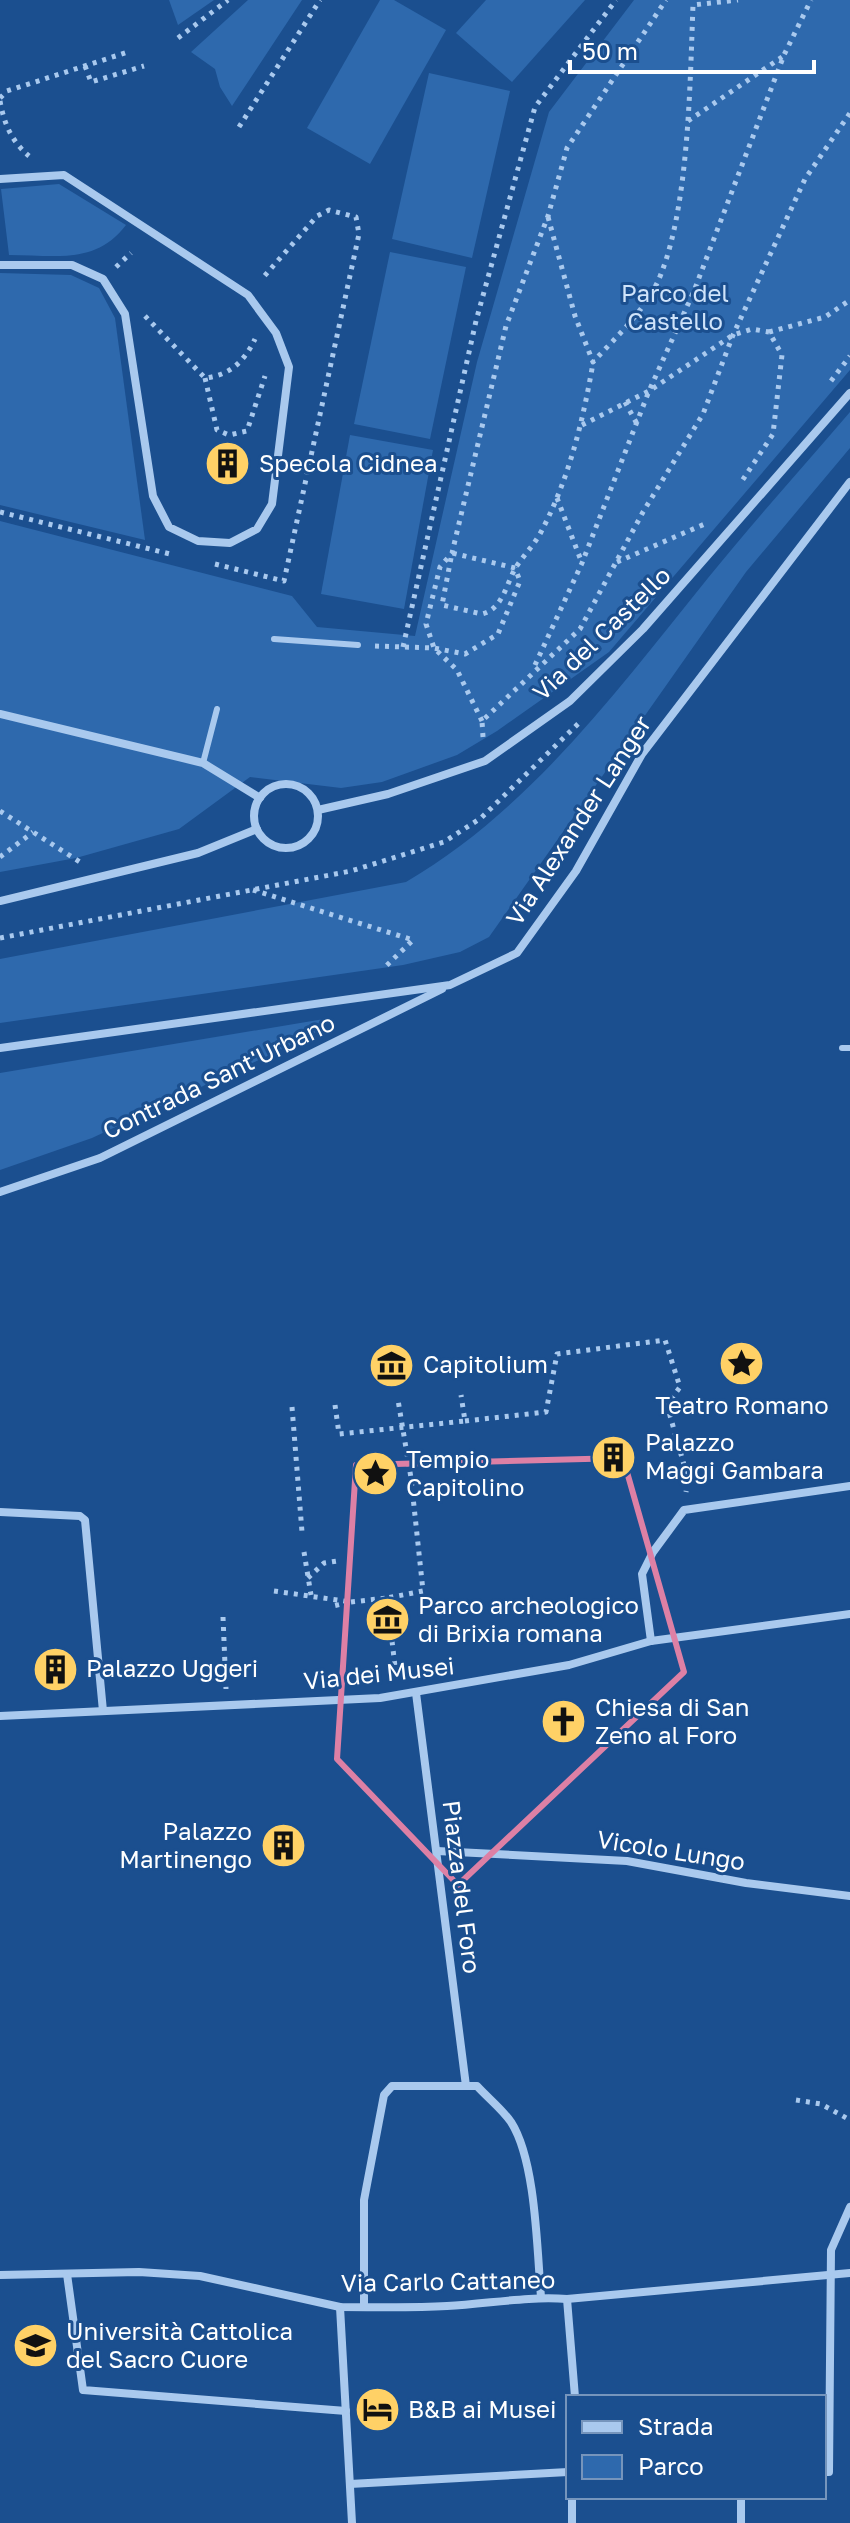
<svg xmlns="http://www.w3.org/2000/svg" width="850" height="2523" viewBox="0 0 850 2523" font-family="'Golos Text',sans-serif">
<style>
.green{fill:#2e69ad}
.lines{fill:none;stroke-linecap:round;stroke-linejoin:round}
.path{stroke:#a9c9ee;stroke-width:5;stroke-dasharray:4 6;stroke-linecap:butt}
.lane{stroke:#a9c9ee;stroke-width:6}
.street{stroke:#a9c9ee;stroke-width:8}
.marked{fill:none;stroke:#dd80a5;stroke-width:6;stroke-linejoin:round}
.labels{text-anchor:middle;stroke-width:6;stroke-linejoin:round;paint-order:stroke}
.park-label{font-size:24px;fill:#cfe3fa;stroke:#1b4f8f}
.poi-label{font-size:24px;fill:#fff;stroke:#1b4f8f;text-anchor:start}
.street-label{font-size:24px;fill:#fff;stroke:#1b4f8f}
</style>
<rect width="100%" height="100%" fill="#1b4f8f"/>
<g class="green">
<path d="M 169,0 L 214,0 L 178,25 Z"/>
<path d="M 248,0 L 302,0 L 232,106 L 220,87 L 215,69 L 191,52 Z"/>
<path d="M 380,0 L 394,0 L 446,30 L 370,164 L 307,128 Z"/>
<path d="M 486,0 L 585,0 L 512,82 L 456,33 Z"/>
<path d="M 634,0 L 850,0 L 850,370 L 609,652 L 497,731 L 457,755 L 382,782 L 341,788 L 250,777 L 179,829 L 76,858 L 0,872 L 0,521 L 292,596 L 317,627 L 415,636 L 477,362 L 549,112 Z"/>
<path d="M 429,73 L 510,91 L 472,258 L 392,239 Z"/>
<path d="M 59,184 L 126,225 C 96,265 55,255 9,255 L 1,189 Z"/>
<path d="M 390,252 L 466,267 L 430,439 L 354,424 Z"/>
<path d="M 0,273 L 71,275 L 99,288 L 115,318 L 145,540 L 0,505 Z"/>
<path d="M 850,412 L 850,448 L 746,572 L 489,937 L 460,952 L 403,965 L 0,1023 L 0,959 L 406,882 C 530,810 620,687 708,578 C 754,521 803,467 850,412 Z"/>
<path d="M 350,435 L 433,450 L 404,609 L 321,594 Z"/>
<path d="M 324,1019 L 325,1027 L 308,1037 L 92,1138 L 0,1170 L 0,1073 Z"/>
</g>
<g class="lines">
<g class="path">
<path d="M 178,38 L 228,0"/>
<path d="M 85,66 L 91,82 L 144,66"/>
<path d="M 0,98 L 7,91 L 128,52"/>
<path d="M 0,101 C 4,123 11,141 29,156"/>
<path d="M 688,121 L 782,57"/>
<path d="M 239,127 L 320,0"/>
<path d="M 548,217 L 575,316 L 593,362 C 617,336 648,308 661,274 C 689,203 690,82 693,5 L 738,0"/>
<path d="M 116,267 L 131,253"/>
<path d="M 145,316 L 205,378 C 230,375 244,362 255,339"/>
<path d="M 769,332 L 825,317 L 850,300"/>
<path d="M 205,378 L 217,430 L 229,435 L 247,431 L 265,376"/>
<path d="M 831,381 L 850,356"/>
<path d="M 625,402 L 637,424"/>
<path d="M 582,425 L 649,391 L 733,335 L 752,329 L 769,332 L 782,355 L 773,434 L 740,484"/>
<path d="M 557,498 L 582,563"/>
<path d="M 0,512 L 174,555"/>
<path d="M 617,562 L 707,523"/>
<path d="M 215,564 L 284,581 L 359,234 L 356,217 L 329,210 L 317,216 L 261,280"/>
<path d="M 515,568 L 452,553 L 442,605 L 482,614 C 503,609 506,584 516,567 C 524,555 534,545 541,532 C 569,479 583,421 593,363"/>
<path d="M 375,646 L 434,648 L 465,654 L 498,634 L 520,581 L 515,568"/>
<path d="M 403,647 L 476,321 L 535,107 L 616,0"/>
<path d="M 535,665 L 582,563 L 649,391 L 694,291 L 784,55 L 811,0"/>
<path d="M 482,721 L 457,670 L 434,648 L 426,624 L 440,567 L 452,553 L 506,326 L 548,216 L 567,148 L 666,0"/>
<path d="M 483,737 L 482,721 L 580,629 L 643,512 L 703,414 L 733,335 L 805,179 L 850,113"/>
<path d="M 0,811 L 80,862"/>
<path d="M 0,857 L 33,832"/>
<path d="M 253,890 L 413,940 L 385,967"/>
<path d="M 0,938 L 351,871 L 444,842 L 481,818 L 582,720"/>
<path d="M 335,1405 L 339,1434 L 465,1421 L 461,1395"/>
<path d="M 292,1407 L 302,1532"/>
<path d="M 465,1421 L 546,1412 L 557,1354 L 665,1340 L 680,1387 L 667,1405 L 688,1479 L 686,1492"/>
<path d="M 304,1552 L 311,1595"/>
<path d="M 308,1578 L 324,1563 L 337,1561"/>
<path d="M 274,1591 L 351,1602 L 333,1606"/>
<path d="M 351,1602 L 387,1598"/>
<path d="M 223,1617 L 226,1689"/>
<path d="M 396,1675 L 387,1598 L 423,1591 L 411,1478 L 398,1400"/>
<path d="M 796,2100 L 821,2104 L 850,2120"/>
</g>
<g class="lane">
<path d="M 274,639 L 358,645"/>
<path d="M 203,763 L 217,709"/>
<path d="M 842,1048 L 850,1048"/>
</g>
<g class="street">
<path d="M 0,179 L 64,175 L 248,295 L 276,333 L 289,367 L 272,504 L 257,529 L 230,543 L 198,541 L 169,527 L 153,496 L 125,314 L 103,279 L 72,265 L 0,265"/>
<path d="M 0,714 L 203,763 L 260,798"/>
<circle cx="286" cy="816" r="32"/>
<path d="M 318,810 L 388,794 L 485,761 L 570,701 L 643,629 L 850,393"/>
<path d="M 0,901 L 198,853 L 257,829"/>
<path d="M 0,1048 L 450,985 L 517,953 L 576,871 L 642,754 L 850,482"/>
<path d="M 0,1192 L 100,1158 L 442,989"/>
<path d="M 0,1512 L 80,1516 L 85,1520 L 103,1711"/>
<path d="M 651,1641 L 642,1574 L 653,1552 L 684,1510 L 850,1486"/>
<path d="M 416,1693 L 466,2086"/>
<path d="M 0,1716 L 380,1698 L 569,1665 L 651,1641 L 850,1614"/>
<path d="M 437,1851 L 627,1861 L 746,1883 L 850,1896"/>
<path d="M 67,2274 L 83,2390 L 346,2411"/>
<path d="M 0,2275 L 139,2272 L 200,2276 L 340,2307 C 376,2307 412,2308 447,2306 C 488,2304 527,2296 567,2299 L 850,2273"/>
<path d="M 567,2299 L 575,2397"/>
<path d="M 340,2307 L 352,2523"/>
<path d="M 364,2307 L 364,2200 L 384,2095 L 392,2086 L 477,2086 C 488,2098 502,2109 511,2122 C 536,2161 537,2250 541,2297"/>
<path d="M 824,2472 L 829,2472 L 831,2250 L 850,2207"/>
<path d="M 350,2484 L 568,2472"/>
<path d="M 572,2497 L 572,2523"/>
<path d="M 741,2523 L 741,2497"/>
</g>
</g>
<path class="marked" d="M 623,1458 L 684,1672 L 458,1885 L 337,1759 L 356,1465 Z"/>
<defs>
<symbol id="building-disc" viewBox="-11 -11 22 22"><circle r="9.5" fill="#ffd166" stroke="#1b4f8f"/><path d="M-4-6H4V6H1V3H-1V6H-4ZM-2.5-4.3h1.7v1.8h-1.7ZM.8-4.3h1.7v1.8H.8ZM-2.5-1h1.7V.8h-1.7ZM.8-1h1.7V.8H.8Z" fill="#111"/></symbol>
<symbol id="sight-disc" viewBox="-11 -11 22 22"><circle r="9.5" fill="#ffd166" stroke="#1b4f8f"/><path d="M0-6L1.8-2.2L6-1.7L2.9 1.2L3.7 5.4L0 3.3L-3.7 5.4L-2.9 1.2L-6-1.7L-1.8-2.2Z" fill="#111"/></symbol>
<symbol id="museum-disc" viewBox="-11 -11 22 22"><circle r="9.5" fill="#ffd166" stroke="#1b4f8f"/><path d="M0-6L6-3V-2H-6V-3ZM-5-1h2V3h-2ZM-1-1h2V3h-2ZM3-1h2V3H3ZM-6 4H6V6H-6Z" fill="#111"/></symbol>
<symbol id="church-disc" viewBox="-11 -11 22 22"><circle r="9.5" fill="#ffd166" stroke="#1b4f8f"/><path d="M-1.2-6h2.4v3.5h3.3v2.4h-3.3V6h-2.4V-.1h-3.3v-2.4h3.3Z" fill="#111"/></symbol>
<symbol id="university-disc" viewBox="-11 -11 22 22"><circle r="9.5" fill="#ffd166" stroke="#1b4f8f"/><path d="M0-5L7-2L0 1L-7-2ZM-4 1L0 2.5L4 1V4Q0 6-4 4Z" fill="#111"/></symbol>
<symbol id="hotel-disc" viewBox="-11 -11 22 22"><circle r="9.5" fill="#ffd166" stroke="#1b4f8f"/><path d="M-6-4.5h1.5V1H6V5H4.5V3h-9V5H-6ZM-4 0a1.8 1.8 0 1 1 3.6 0ZM.5 0V-2.5h3Q6-2.5 6 0Z" fill="#111"/></symbol>
</defs>
<g fill-rule="evenodd">
<use href="#building-disc" x="202" y="438" width="51" height="51"/>
<use href="#sight-disc" x="716" y="1338" width="51" height="51"/>
<use href="#museum-disc" x="366" y="1340" width="51" height="51"/>
<use href="#building-disc" x="588" y="1432" width="51" height="51"/>
<use href="#sight-disc" x="350" y="1448" width="51" height="51"/>
<use href="#museum-disc" x="362" y="1594" width="51" height="51"/>
<use href="#building-disc" x="30" y="1644" width="51" height="51"/>
<use href="#church-disc" x="538" y="1696" width="51" height="51"/>
<use href="#building-disc" x="258" y="1820" width="51" height="51"/>
<use href="#university-disc" x="10" y="2320" width="51" height="51"/>
<use href="#hotel-disc" x="352" y="2384" width="51" height="51"/>
</g>
<g class="labels">
<g class="park-label">
<text x="675" y="302">Parco del<tspan x="675" dy="28">Castello</tspan></text>
</g>
<g class="poi-label">
<text x="259" y="472">Specola Cidnea</text>
<text x="423" y="1373">Capitolium</text>
<text x="742" y="1414" text-anchor="middle">Teatro Romano</text>
<text x="645" y="1451">Palazzo<tspan x="645" dy="28">Maggi Gambara</tspan></text>
<text x="406" y="1468">Tempio<tspan x="406" dy="28">Capitolino</tspan></text>
<text x="418" y="1614">Parco archeologico<tspan x="418" dy="28">di Brixia romana</tspan></text>
<text x="86" y="1677">Palazzo Uggeri</text>
<text x="595" y="1716">Chiesa di San<tspan x="595" dy="28">Zeno al Foro</tspan></text>
<text x="252" y="1840" text-anchor="end">Palazzo<tspan x="252" dy="28">Martinengo</tspan></text>
<text x="66" y="2340">Università Cattolica<tspan x="66" dy="28">del Sacro Cuore</tspan></text>
<text x="408" y="2418">B&amp;B ai Musei</text>
</g>
<g class="street-label">
<text transform="translate(602 634) rotate(-44)" y="8">Via del Castello</text>
<text transform="translate(579 821) rotate(-57)" y="8">Via Alexander Langer</text>
<text transform="translate(219 1077) rotate(-26)" y="8">Contrada Sant'Urbano</text>
<text transform="translate(379 1674) rotate(-6)" y="8">Via dei Musei</text>
<text transform="translate(671 1851) rotate(9)" y="8">Vicolo Lungo</text>
<text transform="translate(461 1887) rotate(83)" y="8">Piazza del Foro</text>
<text transform="translate(448 2282) rotate(-1)" y="8">Via Carlo Cattaneo</text>
</g>
</g>
<rect x="566" y="2395" width="260" height="104" fill="#1b4f8f" stroke="#7695bc" stroke-width="2"/>
<rect x="582" y="2421" width="40" height="12" fill="#a9c9ee" stroke="#7695bc" stroke-width="2"/>
<text x="638" y="2435" font-size="24" fill="#ffffff">Strada</text>
<rect x="582" y="2455" width="40" height="24" fill="#2e69ad" stroke="#7695bc" stroke-width="2"/>
<text x="638" y="2475" font-size="24" fill="#ffffff">Parco</text>
<path d="M570 60v12h244v-12" fill="none" stroke="#ffffff" stroke-width="4"/>
<text x="582" y="60" font-size="24" fill="#ffffff" stroke="#1b4f8f" stroke-width="6" paint-order="stroke">50 m</text>
</svg>
